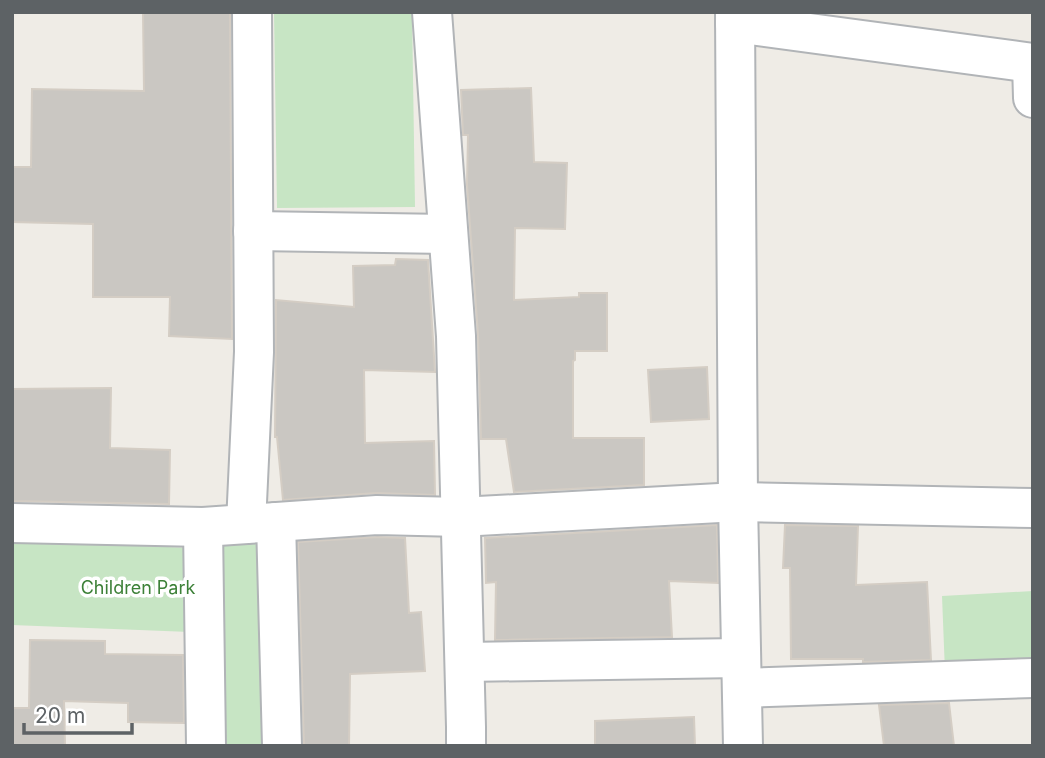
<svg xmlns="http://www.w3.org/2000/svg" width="1045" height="758" viewBox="0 0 1045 758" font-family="Inter,sans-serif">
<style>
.green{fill:#c7e5c4}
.building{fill:#cac7c2;stroke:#d4cdc4;stroke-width:2}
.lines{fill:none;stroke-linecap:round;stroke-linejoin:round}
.minor-casing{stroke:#b1b4b7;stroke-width:42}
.minor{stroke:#fff;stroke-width:38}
.labels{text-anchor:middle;stroke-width:7;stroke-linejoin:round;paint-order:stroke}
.park-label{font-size:18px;fill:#3d8138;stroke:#fff}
</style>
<rect width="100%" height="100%" fill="#efece6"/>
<g class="green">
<path d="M 274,12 L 412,12 L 415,207 L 277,208 Z"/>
<path d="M 212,539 L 271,539 L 276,746 L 216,746 Z"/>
<path d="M 12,541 L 193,548 L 190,632 L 12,625 Z"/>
<path d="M 1033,591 L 1033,668 L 945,672 L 942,596 Z"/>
</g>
<g class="building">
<path d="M 143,12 L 230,12 L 232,339 L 169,336 L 170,297 L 93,297 L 93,224 L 12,222 L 12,167 L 31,167 L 32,89 L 144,91 Z"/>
<path d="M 531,88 L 534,162 L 567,163 L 565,229 L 515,228 L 514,300 L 579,297 L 579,293 L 607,293 L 607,351 L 575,351 L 575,360 L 573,361 L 573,438 L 644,438 L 644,485 L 514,492 L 506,439 L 481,439 L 478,334 L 467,185 L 468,135 L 463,135 L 461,90 Z"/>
<path d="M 396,259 L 428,260 L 435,372 L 364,370 L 365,443 L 434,441 L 435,495 L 376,493 L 283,500 L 277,437 L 275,437 L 276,300 L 354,307 L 353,266 L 395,265 Z"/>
<path d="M 707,367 L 709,419 L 651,422 L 648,370 Z"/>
<path d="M 111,388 L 110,448 L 170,450 L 169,504 L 12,501 L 12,389 Z"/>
<path d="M 717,525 L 718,583 L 669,581 L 672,637 L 495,640 L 496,582 L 486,583 L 485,538 Z"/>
<path d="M 785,525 L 858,526 L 856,585 L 927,582 L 931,660 L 863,662 L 863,659 L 791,659 L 790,568 L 783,568 Z"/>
<path d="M 377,537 L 405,538 L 409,613 L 421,612 L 425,671 L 350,674 L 349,746 L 304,746 L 298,542 Z"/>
<path d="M 30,640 L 105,641 L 105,654 L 183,655 L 184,723 L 128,722 L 128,703 L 64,701 L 65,746 L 12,746 L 12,708 L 29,708 Z"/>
<path d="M 949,703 L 954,746 L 884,746 L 879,705 Z"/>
<path d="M 694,717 L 695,746 L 595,746 L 595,721 Z"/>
</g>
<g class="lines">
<defs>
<g id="minor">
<path d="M 432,12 L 456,336 L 466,727 L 466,746"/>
<path d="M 735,12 L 738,502 L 743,746"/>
<path d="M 735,23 L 1033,63"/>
<path d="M 1032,63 L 1033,98"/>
<path d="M 253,231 L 448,234"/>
<path d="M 276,522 L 282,746"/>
<path d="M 12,523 L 203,527 L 377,515 L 460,517 L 738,502 L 1033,508"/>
<path d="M 246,524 L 254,352 L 252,12"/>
<path d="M 203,527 L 206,746"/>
<path d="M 465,662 L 741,658"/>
<path d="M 742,688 L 1033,678"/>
</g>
</defs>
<use href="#minor" class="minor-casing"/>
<use href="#minor" class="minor"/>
</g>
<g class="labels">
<g class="park-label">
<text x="138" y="594">Children Park</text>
</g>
</g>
<rect width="1045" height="758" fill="none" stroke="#5d6265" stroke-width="28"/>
<path d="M24 723v10h108v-10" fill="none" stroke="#5d6265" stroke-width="3.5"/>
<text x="35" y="723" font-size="21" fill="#5d6265" stroke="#ffffff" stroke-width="5" paint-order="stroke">20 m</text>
</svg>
